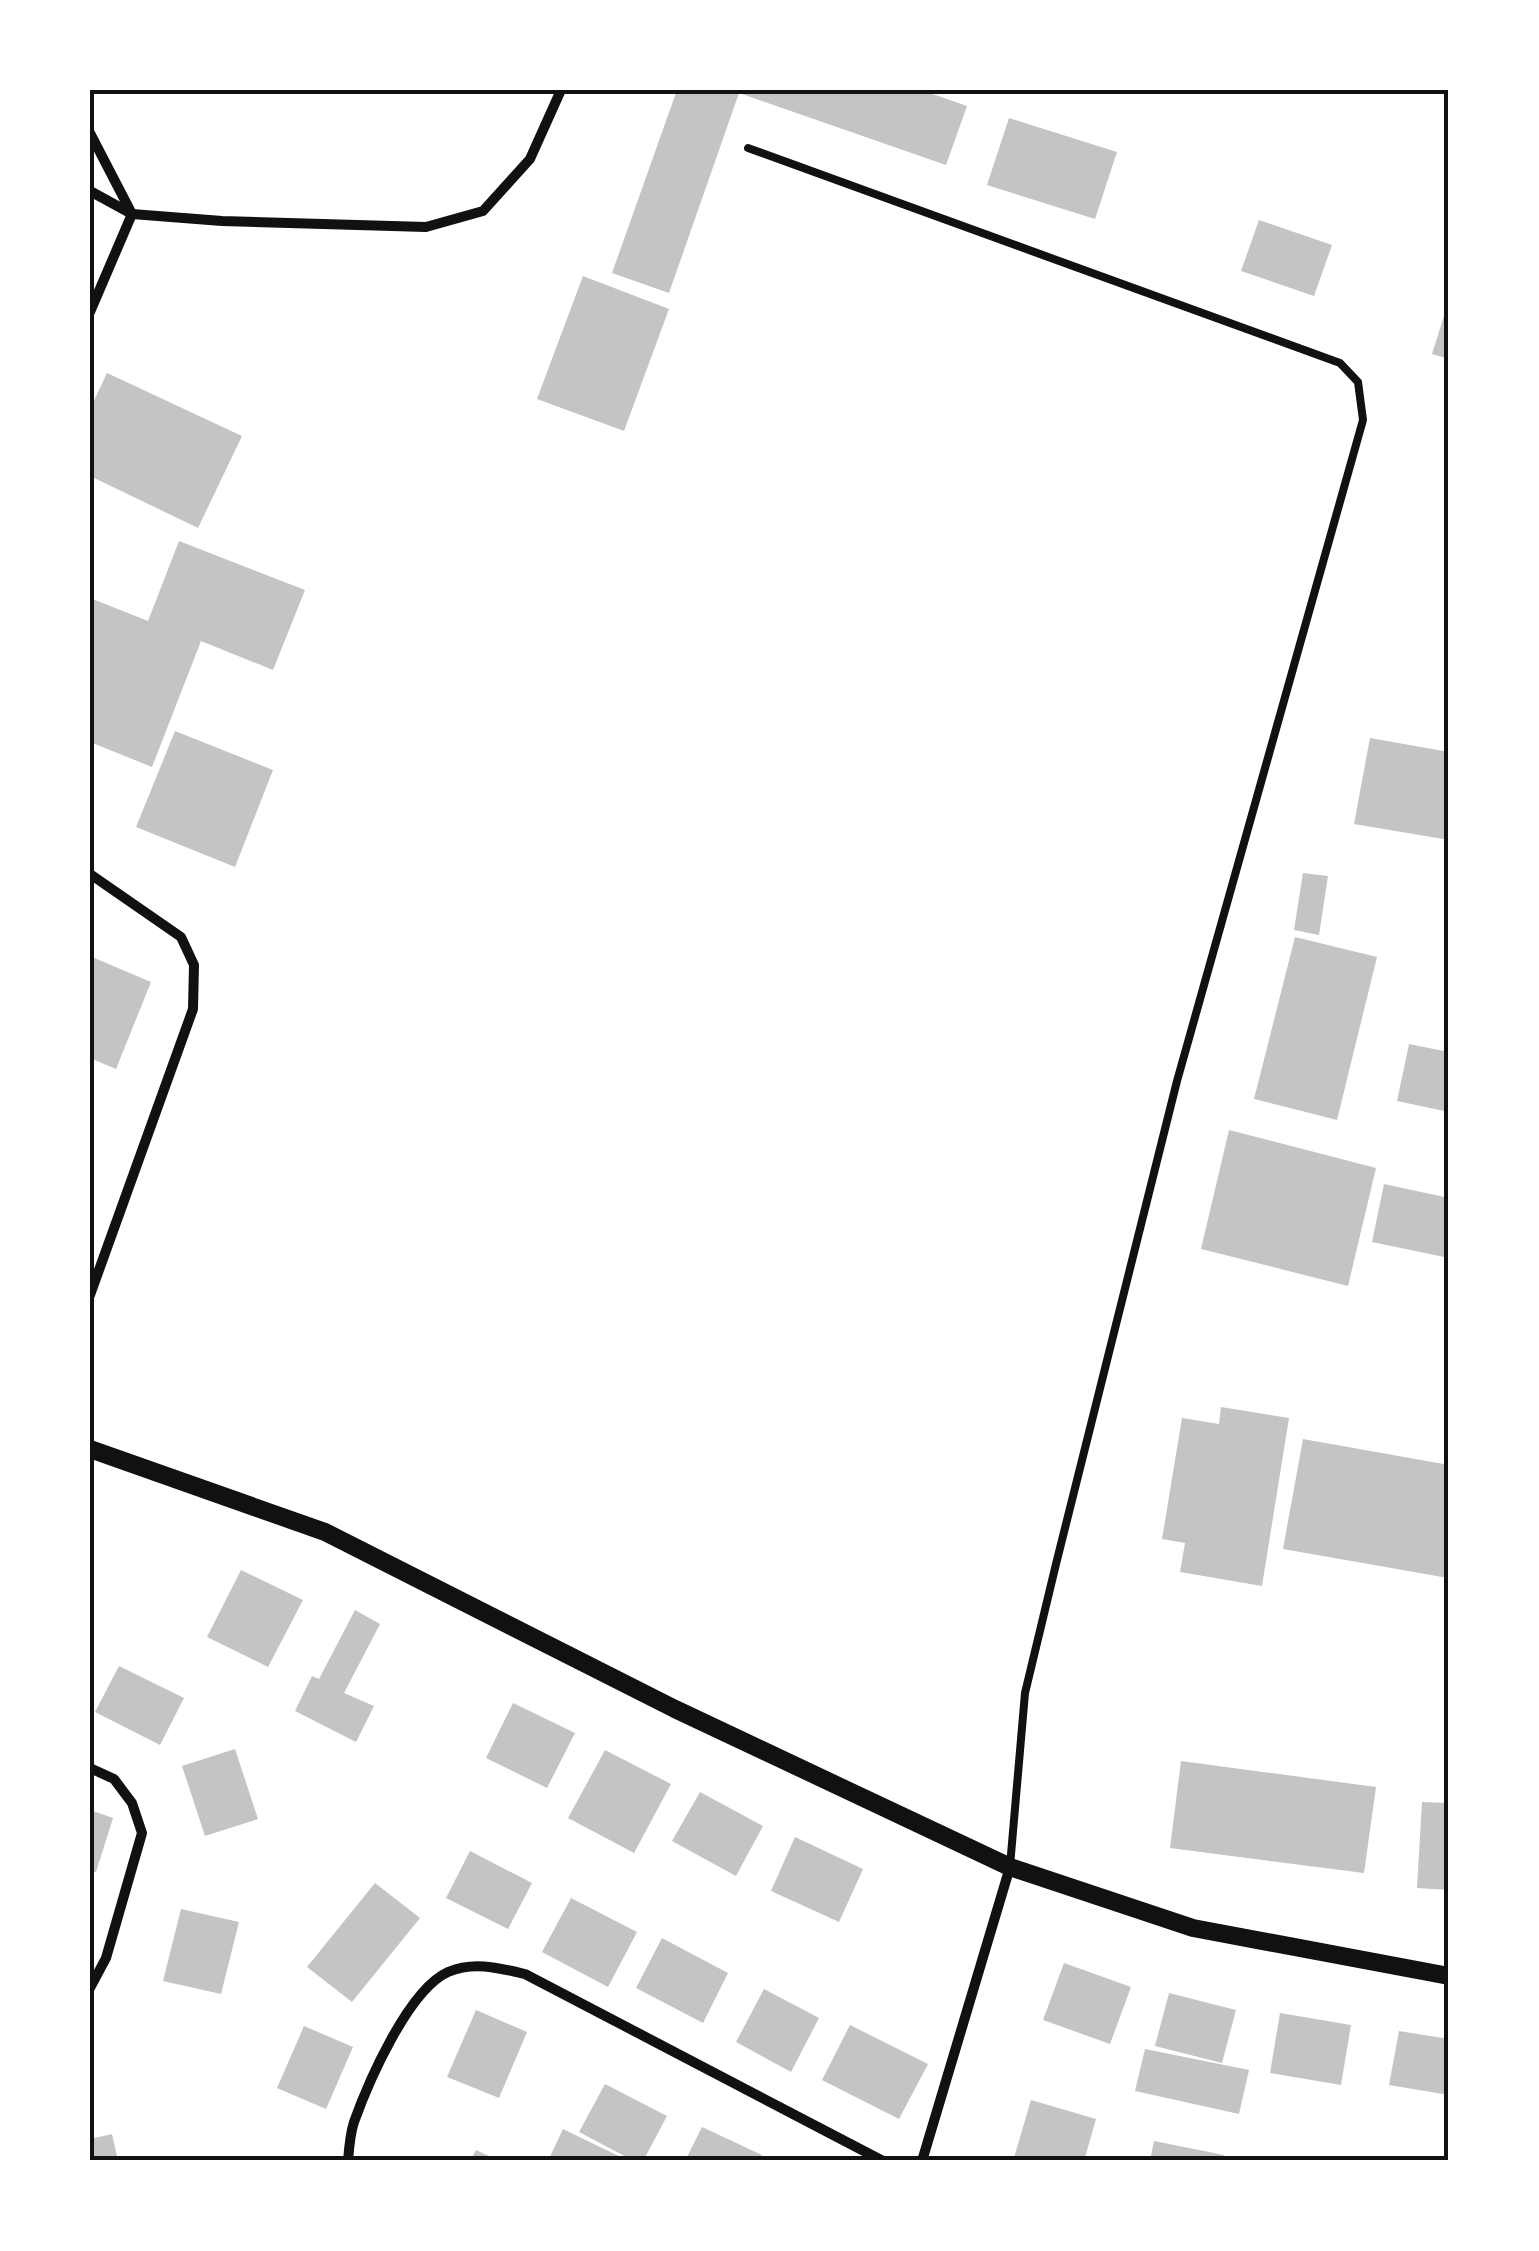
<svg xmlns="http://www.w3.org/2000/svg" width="1539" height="2251" viewBox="0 0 1539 2251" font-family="Quicksand,sans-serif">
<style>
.building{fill:#c4c4c4}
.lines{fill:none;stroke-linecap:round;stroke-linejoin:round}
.service{stroke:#111;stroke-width:8}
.minor{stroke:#111;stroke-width:10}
.tertiary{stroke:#111;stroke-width:18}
.neatline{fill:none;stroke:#111;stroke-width:4}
</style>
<rect width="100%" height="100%" fill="#fff"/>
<g class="building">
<path d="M 677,90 L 921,90 L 967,106 L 946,165 L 739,93 L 669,293 L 612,273 Z"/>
<path d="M 1009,118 L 1117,152 L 1095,219 L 987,185 Z"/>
<path d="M 1259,220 L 1332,245 L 1314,296 L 1241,271 Z"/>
<path d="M 583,276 L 669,309 L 624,431 L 537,399 Z"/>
<path d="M 1448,303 L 1449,303 L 1449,359 L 1432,354 Z"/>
<path d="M 107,373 L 242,436 L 198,528 L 90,476 L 90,409 Z"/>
<path d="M 179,541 L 305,590 L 273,670 L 201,641 L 152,767 L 90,742 L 90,598 L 148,621 Z"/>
<path d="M 175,731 L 273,770 L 235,867 L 136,827 Z"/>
<path d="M 1370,738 L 1449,752 L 1449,840 L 1354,824 Z"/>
<path d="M 1303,873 L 1328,876 L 1319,935 L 1294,930 Z"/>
<path d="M 1295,937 L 1377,957 L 1337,1120 L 1254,1099 Z"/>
<path d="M 92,957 L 151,982 L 116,1069 L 90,1058 Z"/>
<path d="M 1409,1044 L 1449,1052 L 1449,1112 L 1397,1101 Z"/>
<path d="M 1229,1130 L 1376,1168 L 1348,1286 L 1201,1249 Z"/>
<path d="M 1384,1184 L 1449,1198 L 1449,1258 L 1372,1242 Z"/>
<path d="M 1221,1407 L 1289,1418 L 1262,1586 L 1180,1572 L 1185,1543 L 1162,1539 L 1182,1418 L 1219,1424 Z"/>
<path d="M 1303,1439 L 1449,1465 L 1448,1578 L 1283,1549 Z"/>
<path d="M 241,1570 L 303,1600 L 268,1667 L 207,1637 Z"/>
<path d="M 355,1610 L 380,1624 L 344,1693 L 374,1706 L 356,1742 L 295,1711 L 312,1676 L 319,1679 Z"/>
<path d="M 119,1666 L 184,1698 L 160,1745 L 95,1712 Z"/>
<path d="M 513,1703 L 575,1733 L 547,1788 L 486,1758 Z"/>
<path d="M 235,1749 L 258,1819 L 205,1836 L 182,1766 Z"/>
<path d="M 605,1750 L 671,1784 L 634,1853 L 568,1818 Z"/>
<path d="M 1181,1761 L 1376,1787 L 1364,1873 L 1170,1848 Z"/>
<path d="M 700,1792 L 763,1826 L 736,1876 L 672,1841 Z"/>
<path d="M 1422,1802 L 1449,1803 L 1449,1890 L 1417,1888 Z"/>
<path d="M 90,1810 L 113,1818 L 96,1872 L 90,1871 Z"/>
<path d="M 795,1837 L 863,1869 L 839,1922 L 771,1891 Z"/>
<path d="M 470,1851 L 532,1883 L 508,1929 L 446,1898 Z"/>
<path d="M 375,1883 L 420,1918 L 352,2002 L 307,1967 Z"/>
<path d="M 571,1898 L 637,1932 L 608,1987 L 542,1952 Z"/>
<path d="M 181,1909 L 239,1922 L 221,1994 L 163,1981 Z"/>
<path d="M 662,1938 L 728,1973 L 703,2023 L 636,1988 Z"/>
<path d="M 1064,1963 L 1131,1987 L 1110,2044 L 1043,2020 Z"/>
<path d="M 764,1989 L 819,2018 L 791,2072 L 736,2042 Z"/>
<path d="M 1169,1993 L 1236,2010 L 1222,2063 L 1155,2046 Z"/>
<path d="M 476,2010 L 527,2032 L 499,2098 L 447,2077 Z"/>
<path d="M 1280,2013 L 1351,2025 L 1341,2085 L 1270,2073 Z"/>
<path d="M 850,2025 L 928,2064 L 899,2119 L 822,2080 Z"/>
<path d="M 304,2026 L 353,2047 L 326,2109 L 277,2088 Z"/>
<path d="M 1399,2031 L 1449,2039 L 1449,2095 L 1389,2085 Z"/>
<path d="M 1145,2049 L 1249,2070 L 1239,2114 L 1135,2091 Z"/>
<path d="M 605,2084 L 667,2116 L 643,2161 L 634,2161 L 579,2132 Z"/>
<path d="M 1031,2100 L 1096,2119 L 1084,2161 L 1013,2161 Z"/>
<path d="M 702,2127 L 762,2155 L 759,2161 L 685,2161 Z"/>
<path d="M 563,2129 L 629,2161 L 548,2161 Z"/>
<path d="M 112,2134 L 118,2161 L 90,2161 L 90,2139 Z"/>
<path d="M 1154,2141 L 1224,2155 L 1222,2161 L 1150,2161 Z"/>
<path d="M 476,2150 L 500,2161 L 470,2161 Z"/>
</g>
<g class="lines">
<path class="service" d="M 748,148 L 1340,363 L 1358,382 L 1363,420 L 1177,1081 L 1056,1564 L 1025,1693 L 1010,1866"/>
<g class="minor">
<path d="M 90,133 L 132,214 L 90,312"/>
<path d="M 90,191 L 132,214 L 222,221 L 426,227 L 483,211 L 530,159 L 561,90"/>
<path d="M 90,874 L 181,937 L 194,965 L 193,1009 L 90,1295"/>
<path d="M 90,1768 L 114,1779 L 132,1803 L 142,1833 L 106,1958 L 90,1988"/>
<path d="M 348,2161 C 349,2148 350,2134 354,2122 C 368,2083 408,1990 448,1972 C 474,1961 499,1968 525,1974 L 883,2161"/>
<path d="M 922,2161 L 1010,1867"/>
</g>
<path class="tertiary" d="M 90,1449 L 325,1532 L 675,1709 L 1010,1867 L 1193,1928 L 1449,1976"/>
</g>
<rect width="1539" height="2251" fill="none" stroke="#ffffff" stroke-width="185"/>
<rect x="92" y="92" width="1354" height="2066" class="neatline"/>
</svg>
